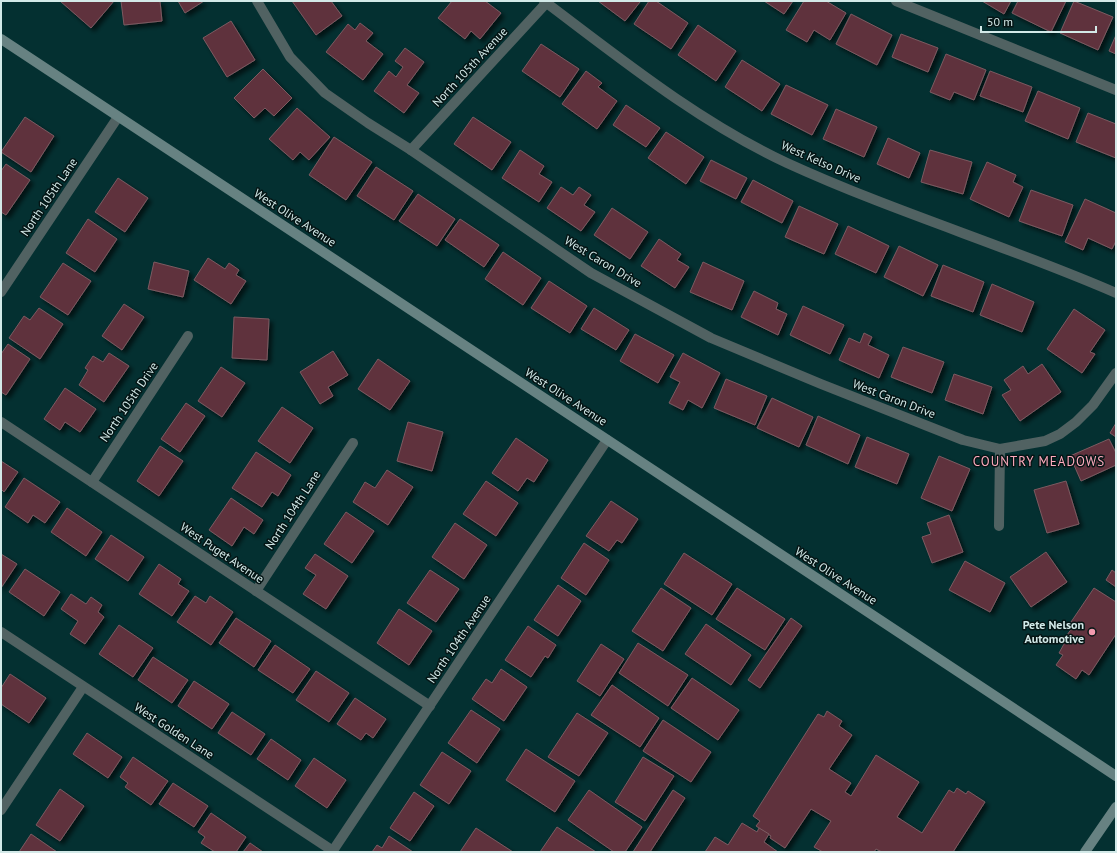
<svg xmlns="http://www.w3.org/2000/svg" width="1117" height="853" viewBox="0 0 1117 853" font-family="'PT Sans',sans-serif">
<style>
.building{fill:#5f313c;stroke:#7c5a61;filter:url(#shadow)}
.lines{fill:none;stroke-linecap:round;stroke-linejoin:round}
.street{stroke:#516262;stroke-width:10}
.secondary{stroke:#678282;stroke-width:10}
.poi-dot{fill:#f29aae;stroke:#051515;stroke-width:1.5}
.labels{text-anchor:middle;stroke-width:3;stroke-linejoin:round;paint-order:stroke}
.street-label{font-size:12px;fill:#d3e9e8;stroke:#051515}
.poi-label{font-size:12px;font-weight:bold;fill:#d3e9e8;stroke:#051515;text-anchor:end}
.neighbourhood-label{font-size:13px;letter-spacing:1px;fill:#ffabbe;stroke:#051515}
</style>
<defs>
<filter id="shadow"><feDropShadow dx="3.5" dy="3.5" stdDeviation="2" flood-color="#0009"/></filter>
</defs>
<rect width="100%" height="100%" fill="#043031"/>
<g class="building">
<path d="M 60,1 L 114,1 L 91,28 Z"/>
<path d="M 121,1 L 160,1 L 162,21 L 124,25 Z"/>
<path d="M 178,1 L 204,1 L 185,13 Z"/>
<path d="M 292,1 L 331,1 L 342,16 L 316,35 Z"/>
<path d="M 452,1 L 485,1 L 501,13 L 480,39 L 471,31 L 465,39 L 438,18 Z"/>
<path d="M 598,1 L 639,1 L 640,2 L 625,21 Z"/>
<path d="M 649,1 L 656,1 L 688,23 L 671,49 L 634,24 Z"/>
<path d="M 764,1 L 793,1 L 784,14 Z"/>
<path d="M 804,1 L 826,1 L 846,13 L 830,40 L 814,30 L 807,42 L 786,30 Z"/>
<path d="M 982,1 L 1011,1 L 1004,14 Z"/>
<path d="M 1018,1 L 1066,1 L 1051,32 L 1012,13 Z"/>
<path d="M 1074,1 L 1113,17 L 1098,50 L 1060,33 Z"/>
<path d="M 851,14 L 892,35 L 877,65 L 836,44 Z"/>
<path d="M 231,21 L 255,60 L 227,77 L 203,38 Z"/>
<path d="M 360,23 L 373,33 L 366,41 L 383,54 L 363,80 L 326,52 L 348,24 L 355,30 Z"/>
<path d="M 698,25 L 736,51 L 716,81 L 678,55 Z"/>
<path d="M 901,34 L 938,48 L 928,72 L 892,57 Z"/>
<path d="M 1116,35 L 1116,54 L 1109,51 Z"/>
<path d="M 541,44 L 579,69 L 560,97 L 522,71 Z"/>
<path d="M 405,48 L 424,62 L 407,85 L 419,93 L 404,113 L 374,91 L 389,71 L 396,77 L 403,67 L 395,61 Z"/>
<path d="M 946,54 L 986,70 L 974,100 L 954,92 L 950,100 L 930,92 Z"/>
<path d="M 742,60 L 780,84 L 762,111 L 725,87 Z"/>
<path d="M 263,69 L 292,98 L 274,116 L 265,108 L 254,118 L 234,98 Z"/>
<path d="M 586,71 L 602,83 L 598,87 L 617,101 L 597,129 L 562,104 Z"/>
<path d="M 990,71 L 1032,87 L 1023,112 L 980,96 Z"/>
<path d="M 786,85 L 828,105 L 812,135 L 771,114 Z"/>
<path d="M 1038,91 L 1080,108 L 1068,139 L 1025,121 Z"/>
<path d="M 626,105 L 660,128 L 646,147 L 613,125 Z"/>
<path d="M 297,108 L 330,137 L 309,160 L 300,152 L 293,160 L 269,139 Z"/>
<path d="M 836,109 L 877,127 L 864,157 L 823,139 Z"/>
<path d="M 1088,113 L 1116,124 L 1116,158 L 1076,142 Z"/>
<path d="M 25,117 L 54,136 L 31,172 L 1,152 Z"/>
<path d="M 473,117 L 511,142 L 492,170 L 454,144 Z"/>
<path d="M 666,132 L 704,157 L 686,184 L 648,158 Z"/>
<path d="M 334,137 L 372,162 L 346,200 L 309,175 Z"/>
<path d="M 888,138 L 920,153 L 909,178 L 877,164 Z"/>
<path d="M 520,150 L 544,166 L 539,174 L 552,182 L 539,202 L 502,178 Z"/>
<path d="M 930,150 L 972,162 L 963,194 L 921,182 Z"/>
<path d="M 711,160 L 747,178 L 736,199 L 700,181 Z"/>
<path d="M 987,162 L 1016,175 L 1013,182 L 1023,187 L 1009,217 L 970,199 Z"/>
<path d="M 6,164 L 30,180 L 6,215 L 1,212 L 1,171 Z"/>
<path d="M 376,167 L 413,191 L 394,220 L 357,196 Z"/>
<path d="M 118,178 L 148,198 L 125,232 L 95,212 Z"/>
<path d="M 753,180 L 793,201 L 782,223 L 741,202 Z"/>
<path d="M 561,187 L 573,195 L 579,187 L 591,195 L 584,205 L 595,212 L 581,231 L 547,208 Z"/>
<path d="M 1031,190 L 1073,205 L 1062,236 L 1019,221 Z"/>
<path d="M 418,194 L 455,219 L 437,246 L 399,221 Z"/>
<path d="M 1085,199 L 1116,213 L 1116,241 L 1112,249 L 1088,238 L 1083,250 L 1065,242 Z"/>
<path d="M 799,206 L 838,224 L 824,254 L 785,237 Z"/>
<path d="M 612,208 L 648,232 L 630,259 L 594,235 Z"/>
<path d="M 88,219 L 117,239 L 95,272 L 66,253 Z"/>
<path d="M 460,219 L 499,245 L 484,267 L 445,240 Z"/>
<path d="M 848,226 L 889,246 L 876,273 L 835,254 Z"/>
<path d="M 659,239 L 681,254 L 677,260 L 689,267 L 675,288 L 641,266 Z"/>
<path d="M 899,246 L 938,265 L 923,296 L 884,277 Z"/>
<path d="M 503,252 L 541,278 L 523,305 L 485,279 Z"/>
<path d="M 208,258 L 225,269 L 229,263 L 239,270 L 236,275 L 246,281 L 231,304 L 194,280 Z"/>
<path d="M 154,262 L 189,271 L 183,297 L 148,289 Z"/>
<path d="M 703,262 L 744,281 L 732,310 L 690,292 Z"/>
<path d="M 63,263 L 91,281 L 68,315 L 40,297 Z"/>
<path d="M 943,265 L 984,282 L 973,312 L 931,296 Z"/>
<path d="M 549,281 L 587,306 L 570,333 L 531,308 Z"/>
<path d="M 992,284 L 1034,302 L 1022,332 L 980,315 Z"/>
<path d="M 754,291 L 778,303 L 776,309 L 787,314 L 778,335 L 741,317 Z"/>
<path d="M 124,304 L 144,317 L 122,350 L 102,336 Z"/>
<path d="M 803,306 L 844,325 L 830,354 L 790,335 Z"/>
<path d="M 39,308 L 63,324 L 40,359 L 9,338 L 24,316 L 30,320 Z"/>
<path d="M 594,308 L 629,330 L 616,350 L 581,329 Z"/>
<path d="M 1074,309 L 1105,330 L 1090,352 L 1095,354 L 1082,373 L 1047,349 Z"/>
<path d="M 234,317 L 269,319 L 267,360 L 232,358 Z"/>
<path d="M 864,333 L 872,337 L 868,345 L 889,355 L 879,378 L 839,360 L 849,338 L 860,343 Z"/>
<path d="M 635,334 L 674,355 L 658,383 L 620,361 Z"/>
<path d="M 8,344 L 30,359 L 6,395 L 1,392 L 1,354 Z"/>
<path d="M 903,347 L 944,362 L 932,393 L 891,377 Z"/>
<path d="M 333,351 L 348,375 L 328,387 L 333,396 L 320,404 L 300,372 Z"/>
<path d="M 109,353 L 129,366 L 104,402 L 79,385 L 88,370 L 85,368 L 93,356 L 103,362 Z"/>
<path d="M 683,353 L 720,373 L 702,408 L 688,400 L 683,410 L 669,403 L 680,382 L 670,377 Z"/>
<path d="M 378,359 L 410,381 L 390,410 L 358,389 Z"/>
<path d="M 1042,364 L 1061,392 L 1020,421 L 1002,395 L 1011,390 L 1004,380 L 1023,366 L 1028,374 Z"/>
<path d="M 221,367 L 245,383 L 222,417 L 198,401 Z"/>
<path d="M 954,374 L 992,387 L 983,414 L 945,400 Z"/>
<path d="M 726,379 L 767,396 L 755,425 L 714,408 Z"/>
<path d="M 65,388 L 96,409 L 80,432 L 65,422 L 60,430 L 44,419 Z"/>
<path d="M 772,398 L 813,417 L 799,447 L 757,428 Z"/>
<path d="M 186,403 L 205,416 L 180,452 L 161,439 Z"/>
<path d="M 282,407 L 313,428 L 290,463 L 258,441 Z"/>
<path d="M 818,416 L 860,435 L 848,464 L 806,445 Z"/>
<path d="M 408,422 L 443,432 L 432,471 L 397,461 Z"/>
<path d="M 1116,423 L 1116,437 L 1110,433 Z"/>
<path d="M 867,437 L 909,454 L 897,484 L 855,467 Z"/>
<path d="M 516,438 L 548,460 L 534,482 L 527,478 L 518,491 L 492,473 Z"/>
<path d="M 1109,439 L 1116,453 L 1116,465 L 1081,481 L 1070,456 Z"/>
<path d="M 160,446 L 183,461 L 159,496 L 137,481 Z"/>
<path d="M 256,452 L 291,475 L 278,496 L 272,492 L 262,507 L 232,488 Z"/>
<path d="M 939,456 L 970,469 L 952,511 L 921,498 Z"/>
<path d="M 1,461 L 18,472 L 4,492 L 1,489 Z"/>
<path d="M 387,470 L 413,487 L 388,525 L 353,502 L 365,482 L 375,488 Z"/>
<path d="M 24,478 L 60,502 L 45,523 L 33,515 L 28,523 L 5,507 Z"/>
<path d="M 486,481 L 518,503 L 496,536 L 463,514 Z"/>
<path d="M 1066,481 L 1079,524 L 1047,533 L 1034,490 Z"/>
<path d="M 231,498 L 263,520 L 254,534 L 244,527 L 232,546 L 209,530 Z"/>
<path d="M 611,501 L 638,519 L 622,543 L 617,540 L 609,551 L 586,536 Z"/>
<path d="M 67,508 L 102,532 L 86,556 L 51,532 Z"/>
<path d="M 346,512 L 374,531 L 352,563 L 324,544 Z"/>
<path d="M 949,515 L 963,552 L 932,563 L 922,537 L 931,534 L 927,523 Z"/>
<path d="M 455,523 L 487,545 L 464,579 L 432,557 Z"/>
<path d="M 111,535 L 144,557 L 128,581 L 95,559 Z"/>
<path d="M 584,543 L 609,560 L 586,595 L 561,578 Z"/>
<path d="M 1046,552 L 1067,582 L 1031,607 L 1010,577 Z"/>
<path d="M 684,553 L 732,584 L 712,615 L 664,584 Z"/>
<path d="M 1,554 L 17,564 L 1,588 Z"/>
<path d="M 315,554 L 348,576 L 326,609 L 303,594 L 316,575 L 305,568 Z"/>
<path d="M 965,561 L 1005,583 L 990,612 L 949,590 Z"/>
<path d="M 159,564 L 181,579 L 178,584 L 189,591 L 172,616 L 139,594 Z"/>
<path d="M 25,569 L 60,592 L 44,616 L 9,592 Z"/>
<path d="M 430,570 L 459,589 L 436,622 L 407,603 Z"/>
<path d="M 1112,570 L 1116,573 L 1116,587 L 1106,580 Z"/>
<path d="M 558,585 L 581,601 L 558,636 L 534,620 Z"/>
<path d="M 661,588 L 691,608 L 663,651 L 632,631 Z"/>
<path d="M 737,588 L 785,619 L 765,650 L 716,619 Z"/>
<path d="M 1094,588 L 1116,602 L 1116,634 L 1089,675 L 1082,670 L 1076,679 L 1056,665 L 1063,655 L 1059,653 L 1064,644 L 1062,642 L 1072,628 L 1075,630 L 1077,626 L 1071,622 Z"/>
<path d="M 71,594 L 86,604 L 91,597 L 102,605 L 98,612 L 104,617 L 85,644 L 70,634 L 78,621 L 61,609 Z"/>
<path d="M 195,596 L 206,603 L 210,596 L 233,612 L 211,645 L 177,622 Z"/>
<path d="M 399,609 L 432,631 L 409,665 L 377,643 Z"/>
<path d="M 236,618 L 271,641 L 254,667 L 219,643 Z"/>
<path d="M 791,618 L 802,626 L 760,688 L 748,680 Z"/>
<path d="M 706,624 L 751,655 L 731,685 L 685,654 Z"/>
<path d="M 119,625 L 153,648 L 133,677 L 99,654 Z"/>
<path d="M 528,626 L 556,645 L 548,658 L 545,656 L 531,677 L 505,660 Z"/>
<path d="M 638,643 L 688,675 L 668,706 L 619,673 Z"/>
<path d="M 601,644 L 624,659 L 600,696 L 577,681 Z"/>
<path d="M 275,645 L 310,669 L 293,693 L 258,670 Z"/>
<path d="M 153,657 L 188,680 L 172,703 L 138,680 Z"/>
<path d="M 501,669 L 527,687 L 504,721 L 472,699 L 486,679 L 492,683 Z"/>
<path d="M 316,671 L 349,693 L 329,722 L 296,700 Z"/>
<path d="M 10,674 L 46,698 L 29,723 L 1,704 L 1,688 Z"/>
<path d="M 692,678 L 739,710 L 718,740 L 671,708 Z"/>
<path d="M 194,681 L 229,704 L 212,729 L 178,706 Z"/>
<path d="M 612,685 L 659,718 L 640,747 L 591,715 Z"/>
<path d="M 355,698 L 386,719 L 373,738 L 366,733 L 361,740 L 337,724 Z"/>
<path d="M 471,710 L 500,729 L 477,763 L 448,743 Z"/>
<path d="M 827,711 L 842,721 L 839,726 L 852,735 L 829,769 L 851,783 L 845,792 L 851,796 L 876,755 L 919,782 L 897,817 L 922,833 L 949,790 L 954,793 L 957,788 L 966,794 L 968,791 L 985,802 L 953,852 L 882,852 L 876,849 L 874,852 L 823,852 L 814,847 L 831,821 L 811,809 L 785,848 L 770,838 L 771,836 L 756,826 L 760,821 L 753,816 L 818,714 L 824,717 Z"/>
<path d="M 232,712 L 265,734 L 251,755 L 218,733 Z"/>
<path d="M 577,713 L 608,733 L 579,776 L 548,757 Z"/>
<path d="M 663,720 L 711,752 L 691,782 L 643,751 Z"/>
<path d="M 87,733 L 122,757 L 108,778 L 73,754 Z"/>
<path d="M 271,739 L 301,760 L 288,780 L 257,759 Z"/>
<path d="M 526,749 L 575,781 L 555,812 L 506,780 Z"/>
<path d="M 442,752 L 471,771 L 449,804 L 420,785 Z"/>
<path d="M 133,757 L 168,781 L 151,805 L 125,787 L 128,783 L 120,777 Z"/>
<path d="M 643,757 L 674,776 L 645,821 L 615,802 Z"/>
<path d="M 314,758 L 346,780 L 327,808 L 295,786 Z"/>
<path d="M 173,783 L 208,806 L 194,827 L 159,804 Z"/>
<path d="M 60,789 L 84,806 L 60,841 L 36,825 Z"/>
<path d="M 589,790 L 642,827 L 625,852 L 614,852 L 568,820 Z"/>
<path d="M 673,790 L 685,798 L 650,852 L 633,852 Z"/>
<path d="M 414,792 L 434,806 L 410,841 L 390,828 Z"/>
<path d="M 211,813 L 246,837 L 236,852 L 215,852 L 201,843 L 205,837 L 198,832 Z"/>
<path d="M 742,823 L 757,832 L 759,828 L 769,834 L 764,842 L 778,852 L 705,852 L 715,837 L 728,845 Z"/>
<path d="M 557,827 L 596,852 L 540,852 Z"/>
<path d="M 476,828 L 513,852 L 460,852 Z"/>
<path d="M 31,834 L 57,852 L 19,852 Z"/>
<path d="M 389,836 L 413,852 L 372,852 L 377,845 L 382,848 Z"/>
<path d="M 250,843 L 263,852 L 243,852 Z"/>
</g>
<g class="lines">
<g class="street">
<path d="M 257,1 L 290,57 L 325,93 L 368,123 L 411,150 L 591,273 L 711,338 L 821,384 L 963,440 L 1000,449 L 1045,441 L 1060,434 L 1076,422 L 1093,405 L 1116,373"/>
<path d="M 544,1 C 621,59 699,122 787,163 C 894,212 1008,246 1116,293"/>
<path d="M 896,1 L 1116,90"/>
<path d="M 411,150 L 548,1"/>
<path d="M 1,292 L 118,117"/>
<path d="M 1,422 L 430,706"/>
<path d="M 92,482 L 188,336"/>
<path d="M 999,526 L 1000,449"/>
<path d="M 256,591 L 353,443"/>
<path d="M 1,632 L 333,851"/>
<path d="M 1,810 L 83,687"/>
<path d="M 332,852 L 607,440"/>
</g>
<g class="secondary">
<path d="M 1,39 L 1116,776"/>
<path d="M 1085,852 L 1116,807"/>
</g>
</g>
<circle class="poi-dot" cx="1092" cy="632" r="4"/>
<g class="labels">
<g class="street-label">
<text transform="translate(470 67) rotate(-47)" y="4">North 105th Avenue</text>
<text transform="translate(821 162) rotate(24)" y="4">West Kelso Drive</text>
<text transform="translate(49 197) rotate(-56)" y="4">North 105th Lane</text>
<text transform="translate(295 218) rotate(33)" y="4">West Olive Avenue</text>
<text transform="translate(603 262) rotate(31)" y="4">West Caron Drive</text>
<text transform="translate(566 397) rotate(33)" y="4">West Olive Avenue</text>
<text transform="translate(894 399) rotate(21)" y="4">West Caron Drive</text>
<text transform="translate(129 402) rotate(-56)" y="4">North 105th Drive</text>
<text transform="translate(293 510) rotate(-57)" y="4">North 104th Lane</text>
<text transform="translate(222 553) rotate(34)" y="4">West Puget Avenue</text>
<text transform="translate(836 576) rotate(33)" y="4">West Olive Avenue</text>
<text transform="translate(459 639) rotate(-56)" y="4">North 104th Avenue</text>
<text transform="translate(174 731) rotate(33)" y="4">West Golden Lane</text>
</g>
<g class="poi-label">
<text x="1084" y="629">Pete Nelson<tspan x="1084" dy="14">Automotive</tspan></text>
</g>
<g class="neighbourhood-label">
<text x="1039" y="466">COUNTRY MEADOWS</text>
</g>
</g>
<rect width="1117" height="853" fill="none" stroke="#d3e9e8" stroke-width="4"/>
<path d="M981 26v6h115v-6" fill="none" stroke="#d3e9e8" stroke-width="2"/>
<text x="987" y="26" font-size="12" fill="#d3e9e8" stroke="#051515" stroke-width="3" paint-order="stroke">50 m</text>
</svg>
